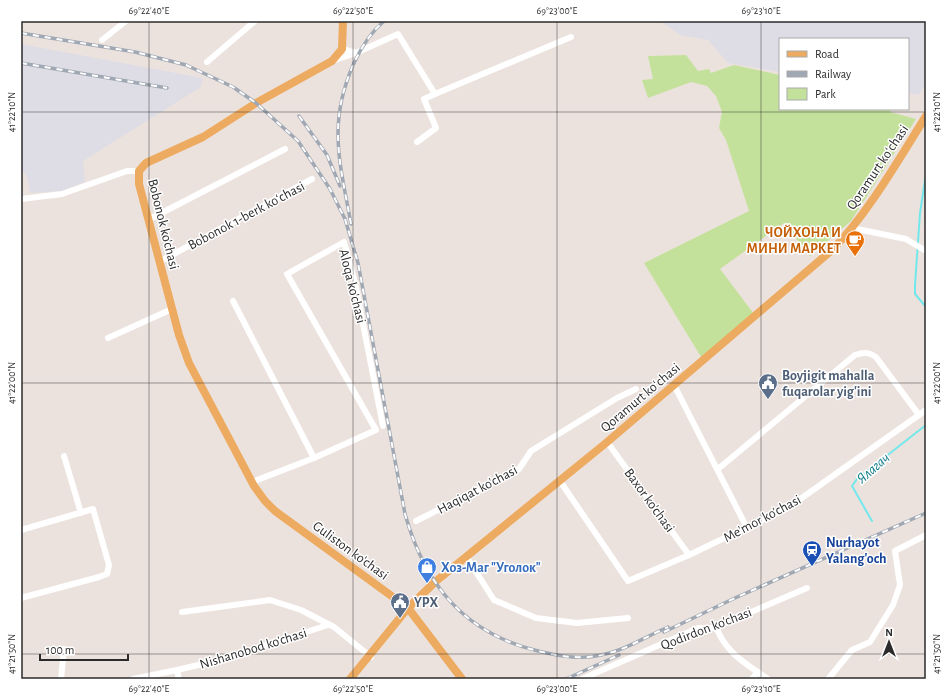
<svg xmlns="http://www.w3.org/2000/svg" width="947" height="700" viewBox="0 0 947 700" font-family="'Alegreya Sans',sans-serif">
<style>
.industrial{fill:#dedde5}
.green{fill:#c4e19b}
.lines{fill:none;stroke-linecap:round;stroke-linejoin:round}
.stream{stroke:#73e8ec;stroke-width:2}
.minor{stroke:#fff;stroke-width:6}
.major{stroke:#edab61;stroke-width:8}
.rail-casing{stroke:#a0a8b4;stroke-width:3.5}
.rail{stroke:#fff;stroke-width:2;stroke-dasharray:6;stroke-linecap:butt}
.ticks{fill:none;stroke:#2b2b2b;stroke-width:1;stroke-opacity:0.45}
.labels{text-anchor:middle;stroke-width:3;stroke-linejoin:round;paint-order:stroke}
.street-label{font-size:14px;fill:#2b2b2b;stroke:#fff}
.food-label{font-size:14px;font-weight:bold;fill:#c56008;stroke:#fff;text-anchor:end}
.service-label{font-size:14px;font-weight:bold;fill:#4e5e75;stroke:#fff;text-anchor:start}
.transit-label{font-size:14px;font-weight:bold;fill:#164399;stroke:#fff;text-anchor:start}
.shop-label{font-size:14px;font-weight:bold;fill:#366cbe;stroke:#fff;text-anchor:start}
.water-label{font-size:15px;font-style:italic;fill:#117e8b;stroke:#fff}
.neatline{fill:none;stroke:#2b2b2b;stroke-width:1.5}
.ticks-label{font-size:10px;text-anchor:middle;fill:#2b2b2b}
</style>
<rect width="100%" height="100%" fill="#ece2dd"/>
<g class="industrial">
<path d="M 660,21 L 926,21 L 926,82 L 919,95 L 908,93 L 908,39 L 780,39 L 780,72 L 728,63 L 708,40 L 680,35 Z"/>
<path d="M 21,44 L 203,78 L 201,87 L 83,161 L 85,182 L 62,191 L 30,193 L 27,177 L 21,168 Z"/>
</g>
<path class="green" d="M 686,55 L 698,71 L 709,69 L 711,73 L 734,65 L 780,75 L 780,109 L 891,109 L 890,112 L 916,119 L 851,221 L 810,256 L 784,223 L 720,269 L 754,314 L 701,357 L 644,263 L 749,211 L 726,140 L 719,128 L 722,112 L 716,96 L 707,86 L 691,82 L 648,98 L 642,80 L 653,79 L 648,56 Z"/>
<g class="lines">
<g class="stream">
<path d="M 926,174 L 920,213 L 915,285 L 915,294 L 926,307"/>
<path d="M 872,521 L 852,486 L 857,479 L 926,425"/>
</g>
<g class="minor">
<path d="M 102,40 L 126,21"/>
<path d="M 342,49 L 356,53 L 398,34 L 435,94 L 571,37"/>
<path d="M 332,61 L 356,53"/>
<path d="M 207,62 L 255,21"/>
<path d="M 417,142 L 436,128 L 424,99 L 435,94"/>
<path d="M 21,199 L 62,194 L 127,171 L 139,171"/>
<path d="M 148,220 L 285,149"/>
<path d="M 852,228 L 906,239 L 926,251"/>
<path d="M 159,262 L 312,179"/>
<path d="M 233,301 L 314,458"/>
<path d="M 108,338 L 172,309"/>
<path d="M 674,385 L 747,528"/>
<path d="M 610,446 L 689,555"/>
<path d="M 64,456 L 81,513"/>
<path d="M 718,469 L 855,355 C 864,352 868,352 876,357 L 919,415"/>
<path d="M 252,482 L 314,458 L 376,430 L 287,274 L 344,242 L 355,283 L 383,426"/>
<path d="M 562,484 L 628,581 L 689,555 L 789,507 L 926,410"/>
<path d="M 416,521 L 519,469 L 531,451 L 617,398 L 636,389"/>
<path d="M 21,530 L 93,509 L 109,565 L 107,574 L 99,577 L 21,598"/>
<path d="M 469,561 L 494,600 L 536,618 L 577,623 L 628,618"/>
<path d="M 182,612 L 270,600 L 301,610 L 334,627 L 371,657"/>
<path d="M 716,627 C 726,653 746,664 768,679"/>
<path d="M 177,670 L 224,659 L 328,625"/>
<path d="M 61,679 L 64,649"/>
<path d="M 133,679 L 177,670 L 179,679"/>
<path d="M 582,679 L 698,628 L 708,629 L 716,627 L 807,588"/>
<path d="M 752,679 L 758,672"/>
<path d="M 828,679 L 852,650 L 870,642 L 893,605 L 900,585 L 895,551 L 926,535"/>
</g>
<g class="major">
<path d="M 343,21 L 342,49 L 332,61 L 256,103 L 203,137 L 146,163 L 139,171 L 139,184 L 179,335 L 189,363 L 254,486 L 265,501 L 275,511 L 408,608 L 462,679"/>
<path d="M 350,679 L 408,608 L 435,582 L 606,443 L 832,250 C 867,215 899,159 926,116"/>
</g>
<defs>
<g id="rail">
<path d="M 21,33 L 135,52 L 186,65 L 233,87 L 256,103 L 298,141 L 330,189 L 345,219 L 358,263 L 405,514 C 425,585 464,633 538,651 C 559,656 581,660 601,655 C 624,651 647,636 668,627"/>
<path d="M 21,63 L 167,88"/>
<path d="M 299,116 L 327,155 L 340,186"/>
<path d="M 351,224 C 340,163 327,123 354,63 C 361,48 371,32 384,21"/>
<path d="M 664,632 L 735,598 L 926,513"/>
<path d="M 566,679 L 619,655"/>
</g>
</defs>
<use href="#rail" class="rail-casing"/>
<use href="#rail" class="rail"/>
</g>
<path class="ticks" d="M 149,21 L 149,679M 353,21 L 353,679M 557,21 L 557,679M 761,21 L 761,679M 21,112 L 926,112M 21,383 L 926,383M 21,654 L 926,654"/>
<defs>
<symbol id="cafe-pin" viewBox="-11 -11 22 30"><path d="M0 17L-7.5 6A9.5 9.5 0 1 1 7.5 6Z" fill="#e8710a" stroke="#fff"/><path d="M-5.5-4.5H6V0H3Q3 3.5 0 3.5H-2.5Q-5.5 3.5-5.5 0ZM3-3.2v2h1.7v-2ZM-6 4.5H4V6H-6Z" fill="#fff"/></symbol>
<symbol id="civic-pin" viewBox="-11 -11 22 30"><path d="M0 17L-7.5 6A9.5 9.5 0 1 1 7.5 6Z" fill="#5c6f8a" stroke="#fff"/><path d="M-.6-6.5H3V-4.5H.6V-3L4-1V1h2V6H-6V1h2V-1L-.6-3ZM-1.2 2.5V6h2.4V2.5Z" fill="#fff"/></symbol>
<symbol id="station-pin" viewBox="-11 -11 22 30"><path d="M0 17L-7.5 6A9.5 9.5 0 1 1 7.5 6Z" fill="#1a4fb4" stroke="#fff"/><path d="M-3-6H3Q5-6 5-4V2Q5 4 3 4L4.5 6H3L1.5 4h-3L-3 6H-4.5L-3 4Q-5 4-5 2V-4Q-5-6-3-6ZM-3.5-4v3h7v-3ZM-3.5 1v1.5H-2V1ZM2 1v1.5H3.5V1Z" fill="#fff"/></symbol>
<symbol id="shop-pin" viewBox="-11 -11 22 30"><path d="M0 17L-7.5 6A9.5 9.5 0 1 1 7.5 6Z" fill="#3f7fe0" stroke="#fff"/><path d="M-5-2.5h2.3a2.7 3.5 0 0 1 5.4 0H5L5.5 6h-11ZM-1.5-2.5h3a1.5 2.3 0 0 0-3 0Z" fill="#fff"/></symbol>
</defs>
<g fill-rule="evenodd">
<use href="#cafe-pin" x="844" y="229" width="22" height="30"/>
<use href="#civic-pin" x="757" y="372" width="22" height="30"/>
<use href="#station-pin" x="801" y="539" width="22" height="30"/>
<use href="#shop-pin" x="416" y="556" width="22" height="30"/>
<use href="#civic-pin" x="389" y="591" width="22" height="30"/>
</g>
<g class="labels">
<g class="street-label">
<text transform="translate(877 167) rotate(-56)" y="5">Qoramurt koʻchasi</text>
<text transform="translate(246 215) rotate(-28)" y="5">Bobonok 1-berk koʻchasi</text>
<text transform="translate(164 224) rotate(76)" y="5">Bobonok ko'chasi</text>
<text transform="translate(353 286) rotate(76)" y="5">Aloqa ko'chasi</text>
<text transform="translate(640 397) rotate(-40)" y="5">Qoramurt koʻchasi</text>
<text transform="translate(477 489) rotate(-28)" y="5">Haqiqat ko'chasi</text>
<text transform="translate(650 500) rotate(54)" y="5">Baxor ko'chasi</text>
<text transform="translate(762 518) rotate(-28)" y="5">Me'mor ko'chasi</text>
<text transform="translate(351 550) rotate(36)" y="5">Guliston ko'chasi</text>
<text transform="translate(706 628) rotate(-21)" y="5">Qodirdon ko'chasi</text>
<text transform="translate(253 648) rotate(-17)" y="5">Nishanobod ko'chasi</text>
</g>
<g class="food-label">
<text x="841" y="237">ЧОЙХОНА И<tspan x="841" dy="16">МИНИ МАРКЕТ</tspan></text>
</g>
<g class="service-label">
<text x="782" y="380">Boyjigit mahalla<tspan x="782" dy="16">fuqarolar yig'ini</tspan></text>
<text x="414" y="607">YPX</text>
</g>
<g class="transit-label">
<text x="826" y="547">Nurhayot<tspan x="826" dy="16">Yalang'och</tspan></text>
</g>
<g class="shop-label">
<text x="441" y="572">Хоз-Маг "Уголок"</text>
</g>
<g class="water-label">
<text transform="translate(873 468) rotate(-41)" y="5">Ялагач</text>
</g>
</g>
<rect width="947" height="700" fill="none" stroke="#ffffff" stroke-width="44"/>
<rect x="779" y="38" width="130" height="72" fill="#ffffff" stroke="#aaaaaa"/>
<rect x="787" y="51" width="20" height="6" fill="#edab61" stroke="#aaaaaa"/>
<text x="815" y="58" font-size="12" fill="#2b2b2b">Road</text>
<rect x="787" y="71" width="20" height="6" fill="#a0a8b4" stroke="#aaaaaa"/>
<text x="815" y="78" font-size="12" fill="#2b2b2b">Railway</text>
<rect x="787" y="88" width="20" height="12" fill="#c4e19b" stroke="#aaaaaa"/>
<text x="815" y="98" font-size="12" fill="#2b2b2b">Park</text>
<g transform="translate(889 642)" stroke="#ffffff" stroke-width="3" paint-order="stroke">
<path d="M0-3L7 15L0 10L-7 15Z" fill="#2b2b2b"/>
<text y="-6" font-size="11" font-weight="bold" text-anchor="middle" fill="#2b2b2b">N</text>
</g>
<path d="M40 654v6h88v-6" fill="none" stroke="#2b2b2b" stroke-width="2"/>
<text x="46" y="654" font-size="12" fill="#2b2b2b" stroke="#ffffff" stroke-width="3" paint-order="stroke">100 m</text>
<rect x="22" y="22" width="903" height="656" class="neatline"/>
<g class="ticks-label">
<text x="149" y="14">69°22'40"E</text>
<text x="353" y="14">69°22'50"E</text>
<text x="557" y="14">69°23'00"E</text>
<text x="761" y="14">69°23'10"E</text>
<text transform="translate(11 112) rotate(-90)" y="4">41°22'10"N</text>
<text transform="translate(936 112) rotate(-90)" y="4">41°22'10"N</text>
<text transform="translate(11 383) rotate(-90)" y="4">41°22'00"N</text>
<text transform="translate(936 383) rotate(-90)" y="4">41°22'00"N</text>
<text transform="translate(11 654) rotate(-90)" y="4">41°21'50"N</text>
<text transform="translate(936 654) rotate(-90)" y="4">41°21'50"N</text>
<text x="149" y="692">69°22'40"E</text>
<text x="353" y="692">69°22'50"E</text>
<text x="557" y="692">69°23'00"E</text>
<text x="761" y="692">69°23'10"E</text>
</g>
</svg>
